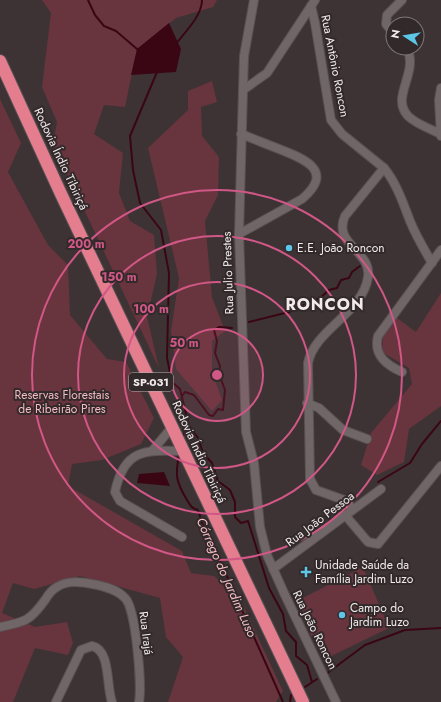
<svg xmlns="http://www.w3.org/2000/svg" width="441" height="702" viewBox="0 0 441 702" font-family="Jost,sans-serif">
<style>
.green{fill:#68343d}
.water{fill:#3b0614}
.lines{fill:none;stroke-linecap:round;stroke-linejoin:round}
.stream{stroke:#3b0614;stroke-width:2}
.minor-casing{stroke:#595152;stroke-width:10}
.highway-casing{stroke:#595152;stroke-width:14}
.minor{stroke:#706567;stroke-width:8}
.highway{stroke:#e47d8e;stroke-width:12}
.ring{fill:none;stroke:#d05786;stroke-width:2}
.poi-dot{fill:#5cc7e7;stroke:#32292a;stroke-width:1.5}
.labels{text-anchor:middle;stroke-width:4;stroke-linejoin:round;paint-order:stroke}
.shield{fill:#32292a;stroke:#b8b1b2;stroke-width:1}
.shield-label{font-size:11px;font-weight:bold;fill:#f2ebec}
.street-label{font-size:12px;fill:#f2ebec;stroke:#32292a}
.poi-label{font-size:12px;fill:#f2ebec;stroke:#32292a;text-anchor:start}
.park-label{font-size:12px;fill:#f5bbc2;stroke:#32292a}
.water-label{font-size:13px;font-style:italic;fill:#f7bec5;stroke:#32292a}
.district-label{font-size:16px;font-weight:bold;letter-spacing:1px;fill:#f2ebec;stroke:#32292a}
.centre{fill:#d05786;stroke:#32292a;stroke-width:2}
.ring-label{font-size:12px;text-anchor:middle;font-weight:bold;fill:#d05786;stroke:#32292a;stroke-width:4;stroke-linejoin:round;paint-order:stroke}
</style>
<rect width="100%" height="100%" fill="#3d3334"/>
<g class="green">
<path d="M 42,0 L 217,0 L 213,7 L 176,18 L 137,49 L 125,107 L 104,105 L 94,134 L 123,153 L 119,193 L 130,221 L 154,235 L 157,274 L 147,317 L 159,368 L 53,144 L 57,122 L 42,87 L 51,13 Z"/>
<path d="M 212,81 L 217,102 L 201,107 L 202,136 L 219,157 L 218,195 L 205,221 L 212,297 L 225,331 L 212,341 L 212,372 L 222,400 L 212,411 L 176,369 L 171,331 L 179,278 L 148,148 L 188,110 L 188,91 Z"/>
<path d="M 0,99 L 21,143 L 8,172 L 48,245 L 68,265 L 70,315 L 107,359 L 126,362 L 154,418 L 141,444 L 102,460 L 72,464 L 68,486 L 182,551 L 191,573 L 214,576 L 241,601 L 283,691 L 276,702 L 168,702 L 183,657 L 166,637 L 160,598 L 80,576 L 34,589 L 13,583 L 2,613 L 35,627 L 67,622 L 73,643 L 68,655 L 35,648 L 13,702 L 0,702 Z"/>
<path d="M 441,293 L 441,406 L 409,429 L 404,462 L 377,475 L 361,465 L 371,433 L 412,384 L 409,368 L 382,352 L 383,336 L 397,318 L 416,332 Z"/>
<path d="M 363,567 L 389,628 L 323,660 L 295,602 Z"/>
</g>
<g class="water">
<path d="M 169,23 L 181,49 L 176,72 L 131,75 L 137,49 Z"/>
<path d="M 164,472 L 170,486 L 137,483 L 139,474 Z"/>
</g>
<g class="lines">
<g class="stream">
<path d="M 88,0 L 95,15 L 104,26 L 116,31 L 137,49"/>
<path d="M 176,44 C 185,32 202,16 202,0"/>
<path d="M 157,72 L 130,136 L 133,170 L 140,203 L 161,230 L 169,273 L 167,358 L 172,382 L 180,389 L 189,426 L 198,438 L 203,453 L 212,463 L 218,481 L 230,490 L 235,502 L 235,517 L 241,523 L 248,521 L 269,588 L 283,614 L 286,631 L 296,642 L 296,656 L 307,665 L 312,682"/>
<path d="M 249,322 L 289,312 L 320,298 L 329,290 L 337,288 L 341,280 L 349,278 L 352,272 L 360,266"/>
<path d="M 182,396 L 185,392 L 194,395 L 209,415 L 213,416 L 218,409 L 223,410 L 225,390 L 219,374 L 220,366 L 215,353 L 217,341 L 214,330 L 219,327 L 232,328"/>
<path d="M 182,437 L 189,426"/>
<path d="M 179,455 C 175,475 176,482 187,500 C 190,505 191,508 198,510 L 204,529 L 209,536 L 283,702"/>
<path d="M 378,482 L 410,463 L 422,444 L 441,421"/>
<path d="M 326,674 L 365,645 L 405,630 L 441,628"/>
<path d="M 305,687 L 317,679"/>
<path d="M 290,702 L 291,695"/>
</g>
<defs>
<g id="minor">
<path d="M 315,0 L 267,73 L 243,90 L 239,234 L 246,432 L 254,463 L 260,527 L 267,555 L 284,593 L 336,702"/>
<path d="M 311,6 L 315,23 L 331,120 L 342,134 L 384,168 C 397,184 403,203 410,221 C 416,236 424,249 432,263"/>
<path d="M 393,33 L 386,24 L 387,15 L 402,0"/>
<path d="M 407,48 C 419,73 390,97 408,116 C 416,124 430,129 441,134"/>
<path d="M 441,88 L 439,100 L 441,136"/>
<path d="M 243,90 L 244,56 L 254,0"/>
<path d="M 239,234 L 302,199 C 335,171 305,159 279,149 C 266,144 254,139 241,134"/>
<path d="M 402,372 C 386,365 373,355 378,336 L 441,250"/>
<path d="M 307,403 L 319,408 L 343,430 L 367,439"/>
<path d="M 153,450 L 172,427"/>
<path d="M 353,509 L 344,500 L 316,490 L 310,479 L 308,363 C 314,330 363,313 368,277 C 372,251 332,244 345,216 L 384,168"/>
<path d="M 345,515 L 368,542 L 378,544 L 441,466"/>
<path d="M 182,537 L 120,501 L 115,492 C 124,449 144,450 183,451"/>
<path d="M 273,569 L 381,489"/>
<path d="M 0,627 C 25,622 30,621 45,600 C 48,595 51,590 57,587 C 68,580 80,582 92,584 C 103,586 117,589 125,598 C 136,608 142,686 139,702"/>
<path d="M 56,702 L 81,650 L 92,646 C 111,650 106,686 112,702"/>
</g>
<path id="highway" d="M 0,61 L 61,194 L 303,702"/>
</defs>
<use href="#minor" class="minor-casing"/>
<use href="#highway" class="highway-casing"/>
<use href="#minor" class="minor"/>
<use href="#highway" class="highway"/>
</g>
<circle cx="217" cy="375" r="46" fill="#d05786" fill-opacity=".12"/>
<g class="ring">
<circle cx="217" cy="375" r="46"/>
<circle cx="217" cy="375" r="93"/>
<circle cx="217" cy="375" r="139"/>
<circle cx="217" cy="375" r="185"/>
</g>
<g class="poi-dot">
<circle cx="289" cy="248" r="4"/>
<path d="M304 566h4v4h4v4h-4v4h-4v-4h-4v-4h4z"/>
<circle cx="342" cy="615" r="4"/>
</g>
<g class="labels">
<rect class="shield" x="129" y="373" width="44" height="18" rx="3"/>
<g class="shield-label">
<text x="151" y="386">SP-031</text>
</g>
<g class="street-label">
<text transform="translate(335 66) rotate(79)" y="4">Rua Antônio Roncon</text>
<text transform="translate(61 159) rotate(65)" y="4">Rodovia Índio Tibiriçá</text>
<text transform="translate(228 273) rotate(-92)" y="4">Rua Julio Prestes</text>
<text transform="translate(199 452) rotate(65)" y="4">Rodovia Índio Tibiriçá</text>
<text transform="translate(320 519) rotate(-37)" y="4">Rua João Pessoa</text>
<text transform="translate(315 630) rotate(64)" y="4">Rua João Roncon</text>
<text transform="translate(146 633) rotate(83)" y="4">Rua Irajá</text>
</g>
<g class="poi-label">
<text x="297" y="252">E.E. João Roncon</text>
<text x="315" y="569">Unidade Saúde da<tspan x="315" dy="14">Família Jardim Luzo</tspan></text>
<text x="350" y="612">Campo do<tspan x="350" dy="14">Jardim Luzo</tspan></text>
</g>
<g class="park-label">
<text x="62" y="399">Reservas Florestais<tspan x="62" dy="14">de Ribeirão Pires</tspan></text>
</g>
<g class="water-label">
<text transform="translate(227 577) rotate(66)" y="5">Córrego do Jardim Luso</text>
</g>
<g class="district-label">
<text x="325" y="310">RONCON</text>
</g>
</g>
<circle cx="217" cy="375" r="6" class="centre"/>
<g class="ring-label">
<text x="86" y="248">200 m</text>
<text x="119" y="281">150 m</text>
<text x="151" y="313">100 m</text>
<text x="184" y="347">50 m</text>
</g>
<g transform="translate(405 36) rotate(282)"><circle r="19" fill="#32292a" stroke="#7f7778"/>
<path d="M0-3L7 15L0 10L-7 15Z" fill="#5cc7e7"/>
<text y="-6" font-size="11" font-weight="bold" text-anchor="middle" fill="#f2ebec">N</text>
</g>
</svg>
